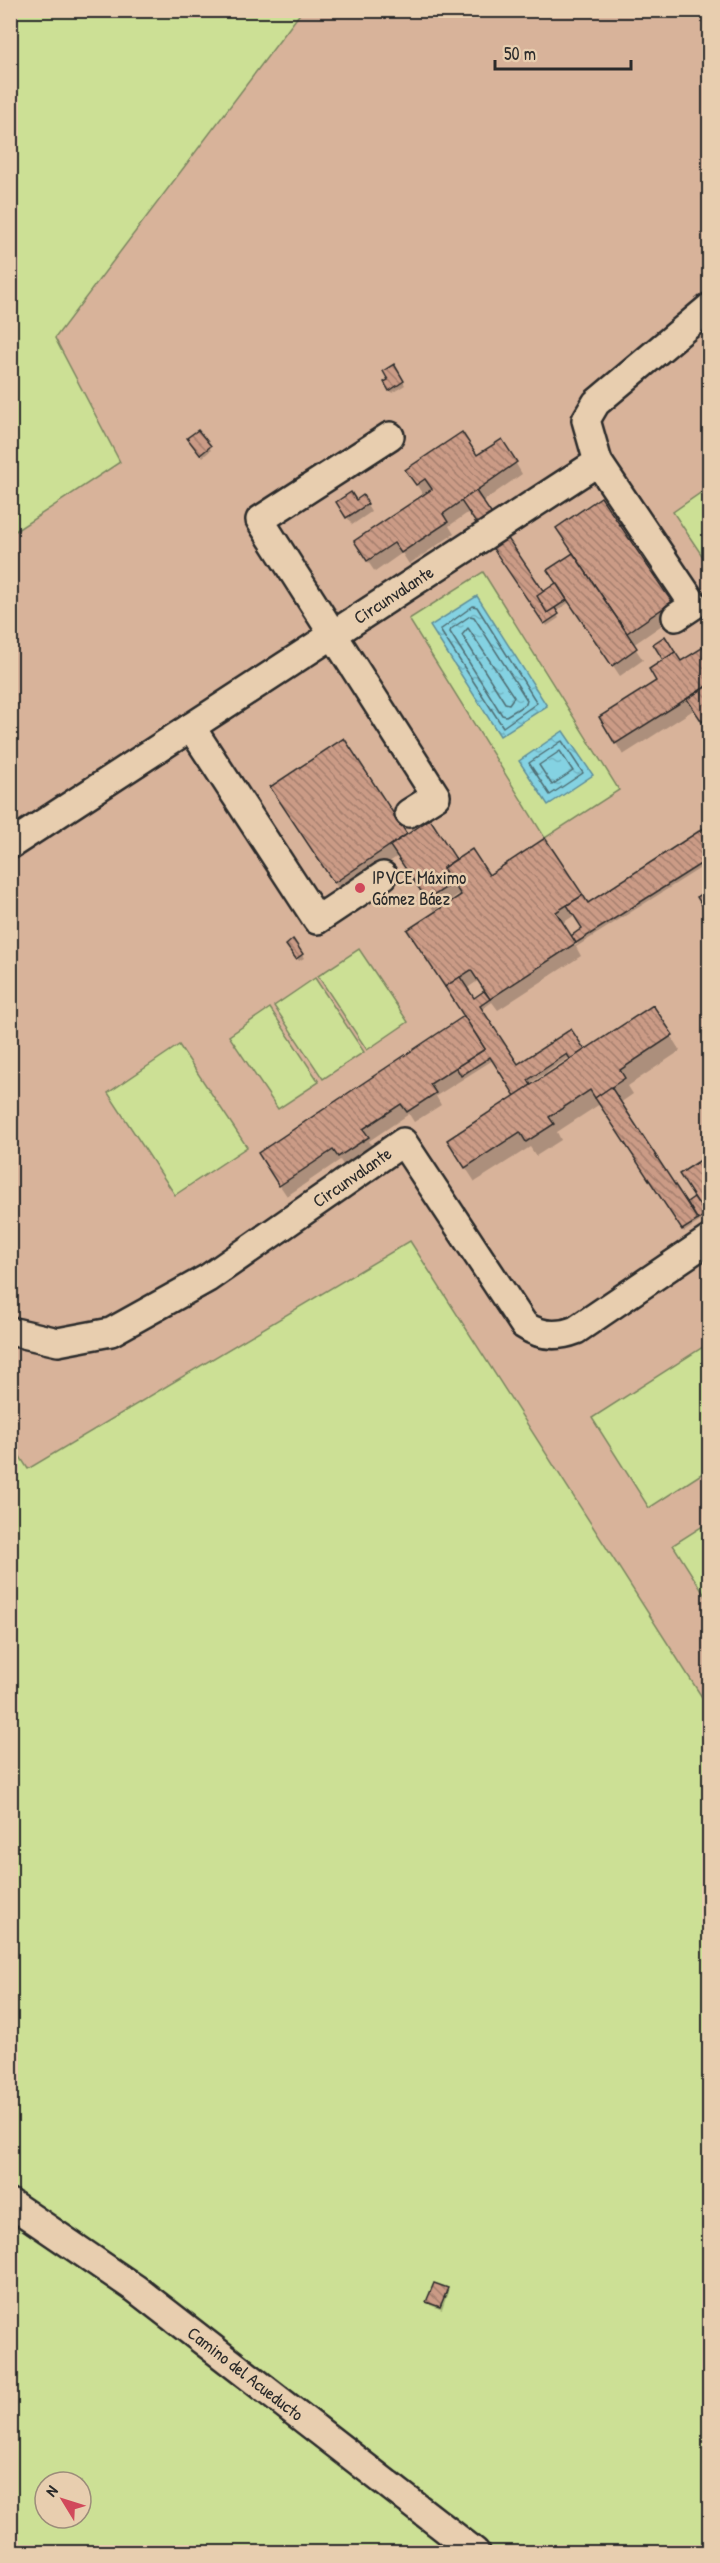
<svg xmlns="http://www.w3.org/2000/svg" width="720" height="2563" viewBox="0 0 720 2563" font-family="'Patrick Hand',sans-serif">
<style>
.built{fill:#d8b39a}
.green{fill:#cce095;stroke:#7c8660;stroke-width:1.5;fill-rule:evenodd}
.water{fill:url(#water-ripples);stroke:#608f99;stroke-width:1.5}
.shadow{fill:#0003;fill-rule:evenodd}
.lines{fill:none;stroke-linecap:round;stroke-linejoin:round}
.shore{stroke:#4f6e74;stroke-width:1.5}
.building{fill:url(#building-back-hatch);stroke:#2b2b2b;stroke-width:1.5}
.minor-casing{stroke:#2b2b2b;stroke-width:32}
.minor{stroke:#e8ceaf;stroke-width:27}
.poi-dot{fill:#d1495b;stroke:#e8ceaf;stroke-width:2}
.labels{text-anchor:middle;stroke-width:5;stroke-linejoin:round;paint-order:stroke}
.street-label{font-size:18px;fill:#2b2b2b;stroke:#e8ceaf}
.poi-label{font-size:18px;fill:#2b2b2b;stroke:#e8ceaf;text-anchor:start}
</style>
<defs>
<pattern id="water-ripples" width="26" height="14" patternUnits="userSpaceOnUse" patternTransform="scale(1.5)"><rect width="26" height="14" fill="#84d2e2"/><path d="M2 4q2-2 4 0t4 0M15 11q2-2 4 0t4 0" fill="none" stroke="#72b4c2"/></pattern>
<pattern id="building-back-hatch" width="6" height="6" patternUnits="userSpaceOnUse" patternTransform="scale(1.5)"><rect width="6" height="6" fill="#cb9b86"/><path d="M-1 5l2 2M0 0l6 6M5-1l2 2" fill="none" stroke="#a57f6e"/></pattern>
</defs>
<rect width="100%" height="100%" fill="#e4c2a5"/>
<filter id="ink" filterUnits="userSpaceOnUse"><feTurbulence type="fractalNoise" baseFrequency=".0167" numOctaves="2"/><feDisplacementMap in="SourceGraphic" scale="12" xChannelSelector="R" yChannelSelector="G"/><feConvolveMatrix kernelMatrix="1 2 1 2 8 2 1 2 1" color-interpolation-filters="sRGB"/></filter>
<g filter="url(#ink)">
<path class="built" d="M 302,11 L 709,11 L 709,1708 L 410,1241 L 28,1469 L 11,1441 L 11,534 L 120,462 L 55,338 Z"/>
<g class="green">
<path d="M 11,10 L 302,11 L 55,338 L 120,462 L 11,534 Z"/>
<path d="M 709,487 L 709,566 L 673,512 Z"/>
<path d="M 483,572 L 619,790 L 545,838 L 409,619 Z"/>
<path d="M 359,949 L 408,1022 L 367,1050 L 318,976 Z"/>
<path d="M 315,978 L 364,1052 L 323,1079 L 274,1006 Z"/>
<path d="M 270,1008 L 319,1082 L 278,1109 L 229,1036 Z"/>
<path d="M 179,1045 L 247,1147 L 175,1195 L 108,1093 Z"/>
<path d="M 410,1241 L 709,1708 L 709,2552 L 11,2552 L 10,1441 L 28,1469 ZM 45,2482 L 81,2482 L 81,2518 L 45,2518 Z"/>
<path d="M 709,1343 L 709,1469 L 649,1508 L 592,1418 Z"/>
<path d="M 709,1522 L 709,1602 L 673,1545 Z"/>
</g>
<g class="water">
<path d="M 477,596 L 547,706 L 500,736 L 430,626 Z"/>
<path d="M 563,731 L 593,775 L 548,805 L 519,761 Z"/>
</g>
<g class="shadow">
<path d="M 394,366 L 405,385 L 392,393 L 386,383 L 390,380 Z"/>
<path d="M 373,429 L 378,437 L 366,444 L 361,436 Z"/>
<path d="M 191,441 L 209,447 L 211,450 L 203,457 Z"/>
<path d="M 477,457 L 515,462 L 522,474 L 482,502 L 543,593 L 557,583 L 601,499 L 678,614 L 633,645 L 643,660 L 620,676 L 570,602 L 555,612 L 559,618 L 547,626 L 469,512 L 449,526 L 454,534 L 409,564 L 402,553 L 375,572 L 362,553 L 424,496 L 414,481 Z"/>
<path d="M 362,497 L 371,512 L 352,525 L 338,502 L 355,502 Z"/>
<path d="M 710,644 L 710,722 L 705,725 L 695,709 L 623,755 L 601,718 Z"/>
<path d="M 343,740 L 407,836 L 430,821 L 456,861 L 489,877 L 587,905 L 710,826 L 710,862 L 576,947 L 581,956 L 498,1010 L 492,1002 L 481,1010 L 518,1066 L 571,1031 L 584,1052 L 653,1007 L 680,1051 L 628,1086 L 633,1094 L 620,1103 L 686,1205 L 696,1198 L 710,1156 L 710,1219 L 708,1216 L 684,1232 L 600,1104 L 557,1132 L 561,1140 L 536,1156 L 530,1147 L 475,1182 L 458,1156 L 517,1096 L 493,1060 L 436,1096 L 441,1105 L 414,1122 L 409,1114 L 369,1141 L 374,1149 L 345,1168 L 340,1160 L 287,1196 L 266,1165 L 466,1017 L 416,942 L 462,896 L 460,893 L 434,911 L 398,856 L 342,894 L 279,799 ZM 575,915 L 584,929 L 573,936 L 578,944 L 575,946 L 561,924 ZM 479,980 L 486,992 L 473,1001 L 466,989 ZM 570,1057 L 572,1060 L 531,1087 L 529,1084 Z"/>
<path d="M 293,941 L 304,958 L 299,961 L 288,945 Z"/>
<path d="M 447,2289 L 448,2292 L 442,2310 L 430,2305 L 428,2302 Z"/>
</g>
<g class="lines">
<g class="shore">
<path d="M 473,606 L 477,607 L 537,703 L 503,727 L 440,630 Z"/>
<path d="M 470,616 L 474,617 L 527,700 L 526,704 L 506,716 L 502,715 L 450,632 L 451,629 Z"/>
<path d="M 468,628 L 514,697 L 509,704 L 505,703 L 462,635 Z"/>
<path d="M 562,741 L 583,773 L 550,795 L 529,763 Z"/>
<path d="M 560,751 L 573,771 L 552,785 L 539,765 Z"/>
</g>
</g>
<g class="building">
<path d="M 394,364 L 404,381 L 389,391 L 384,382 L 388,380 L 383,371 Z"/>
<path d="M 198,430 L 211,446 L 200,455 L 187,438 Z"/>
<path d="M 462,432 L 477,455 L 502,439 L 517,462 L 443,514 L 448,522 L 401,553 L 394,543 L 367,561 L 354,541 L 432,489 L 425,479 L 416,485 L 405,470 Z"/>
<path d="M 476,491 L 559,614 L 544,624 L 461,501 Z"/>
<path d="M 351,492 L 356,500 L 363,495 L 368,504 L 346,518 L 336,502 Z"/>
<path d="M 601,497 L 672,602 L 627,633 L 556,528 Z"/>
<path d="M 573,553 L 637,648 L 612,666 L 547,570 Z"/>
<path d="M 556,583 L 567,600 L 547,613 L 537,596 Z"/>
<path d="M 665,636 L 675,652 L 663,660 L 653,644 Z"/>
<path d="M 710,643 L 710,684 L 615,744 L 599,717 L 656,681 L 649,669 L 675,652 L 681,661 Z"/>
<path d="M 710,684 L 710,717 L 702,722 L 687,699 Z"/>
<path d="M 344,738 L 407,834 L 334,883 L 270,787 Z"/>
<path d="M 430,819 L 456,859 L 443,868 L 453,883 L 427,900 L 390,846 Z"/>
<path d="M 710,824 L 710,858 L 576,943 L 571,936 L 582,928 L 567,905 L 583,895 L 588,903 Z"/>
<path d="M 545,838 L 583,895 L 556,912 L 576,943 L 490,999 L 471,970 L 445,987 L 407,930 L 461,895 L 443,868 L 472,849 L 489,875 Z"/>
<path d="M 710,889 L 710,918 L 697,897 Z"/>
<path d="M 293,939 L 303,954 L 296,959 L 286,945 Z"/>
<path d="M 460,977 L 474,998 L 484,991 L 490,999 L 480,1006 L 518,1064 L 571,1029 L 585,1050 L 570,1059 L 567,1054 L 528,1080 L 531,1085 L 515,1096 L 490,1057 L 461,1076 L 456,1067 L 485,1049 L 445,987 Z"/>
<path d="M 653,1005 L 673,1035 L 620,1070 L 625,1078 L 595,1098 L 590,1090 L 549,1117 L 554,1124 L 526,1142 L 520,1132 L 465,1168 L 447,1140 Z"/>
<path d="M 464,1016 L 485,1049 L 430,1084 L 436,1093 L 407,1112 L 401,1104 L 363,1129 L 369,1137 L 338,1157 L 333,1150 L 279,1186 L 258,1153 Z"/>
<path d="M 611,1087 L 698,1220 L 682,1230 L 595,1098 Z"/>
<path d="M 710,1154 L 710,1211 L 705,1214 L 679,1174 Z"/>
<path d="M 694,1197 L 705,1214 L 698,1220 L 687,1202 Z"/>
<path d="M 434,2283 L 448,2288 L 440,2307 L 426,2302 Z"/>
</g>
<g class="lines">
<defs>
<g id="minor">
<path d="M 390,436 L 260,520 L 436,796 L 409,813"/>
<path d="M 598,462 L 694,605 L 676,617"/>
<path d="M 191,727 L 317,920 L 383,876"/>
<path id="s1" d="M 10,845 L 598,462 L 586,420 L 596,403 L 710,307"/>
<path id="s2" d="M 10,1331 L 58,1342 L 111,1332 L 208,1278 L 403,1142 L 524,1325 C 540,1336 558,1337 576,1330 L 710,1239"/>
<path id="s3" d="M 10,2203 L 136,2289 L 475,2552"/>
</g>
</defs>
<use href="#minor" class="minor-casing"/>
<use href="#minor" class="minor"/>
</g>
</g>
<circle class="poi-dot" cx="360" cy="888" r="6"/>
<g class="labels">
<g class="street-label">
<text dy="6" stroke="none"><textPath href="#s1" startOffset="458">Circunvalante</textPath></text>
<text dy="6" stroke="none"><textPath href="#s2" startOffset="390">Circunvalante</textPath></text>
<text dy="6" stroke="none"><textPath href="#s3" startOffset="291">Camino del Acueducto</textPath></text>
</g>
<g class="poi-label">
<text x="372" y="884">IPVCE Máximo<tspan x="372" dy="21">Gómez Báez</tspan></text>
</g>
</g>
<rect width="720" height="2563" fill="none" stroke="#e8ceaf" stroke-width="36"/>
<rect x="18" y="18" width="684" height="2527" fill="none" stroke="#2b2b2b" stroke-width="2" filter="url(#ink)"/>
<g transform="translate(63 2500) rotate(308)"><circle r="28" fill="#e8ceaf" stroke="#9c8d7a" stroke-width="1.5"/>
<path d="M0-4.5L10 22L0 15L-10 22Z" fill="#d1495b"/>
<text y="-9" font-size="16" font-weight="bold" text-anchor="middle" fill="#2b2b2b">N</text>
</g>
<path d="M495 60v9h136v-9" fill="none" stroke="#2b2b2b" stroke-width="3"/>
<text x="504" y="60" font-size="18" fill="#2b2b2b" stroke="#e8ceaf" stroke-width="4.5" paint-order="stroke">50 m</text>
</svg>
